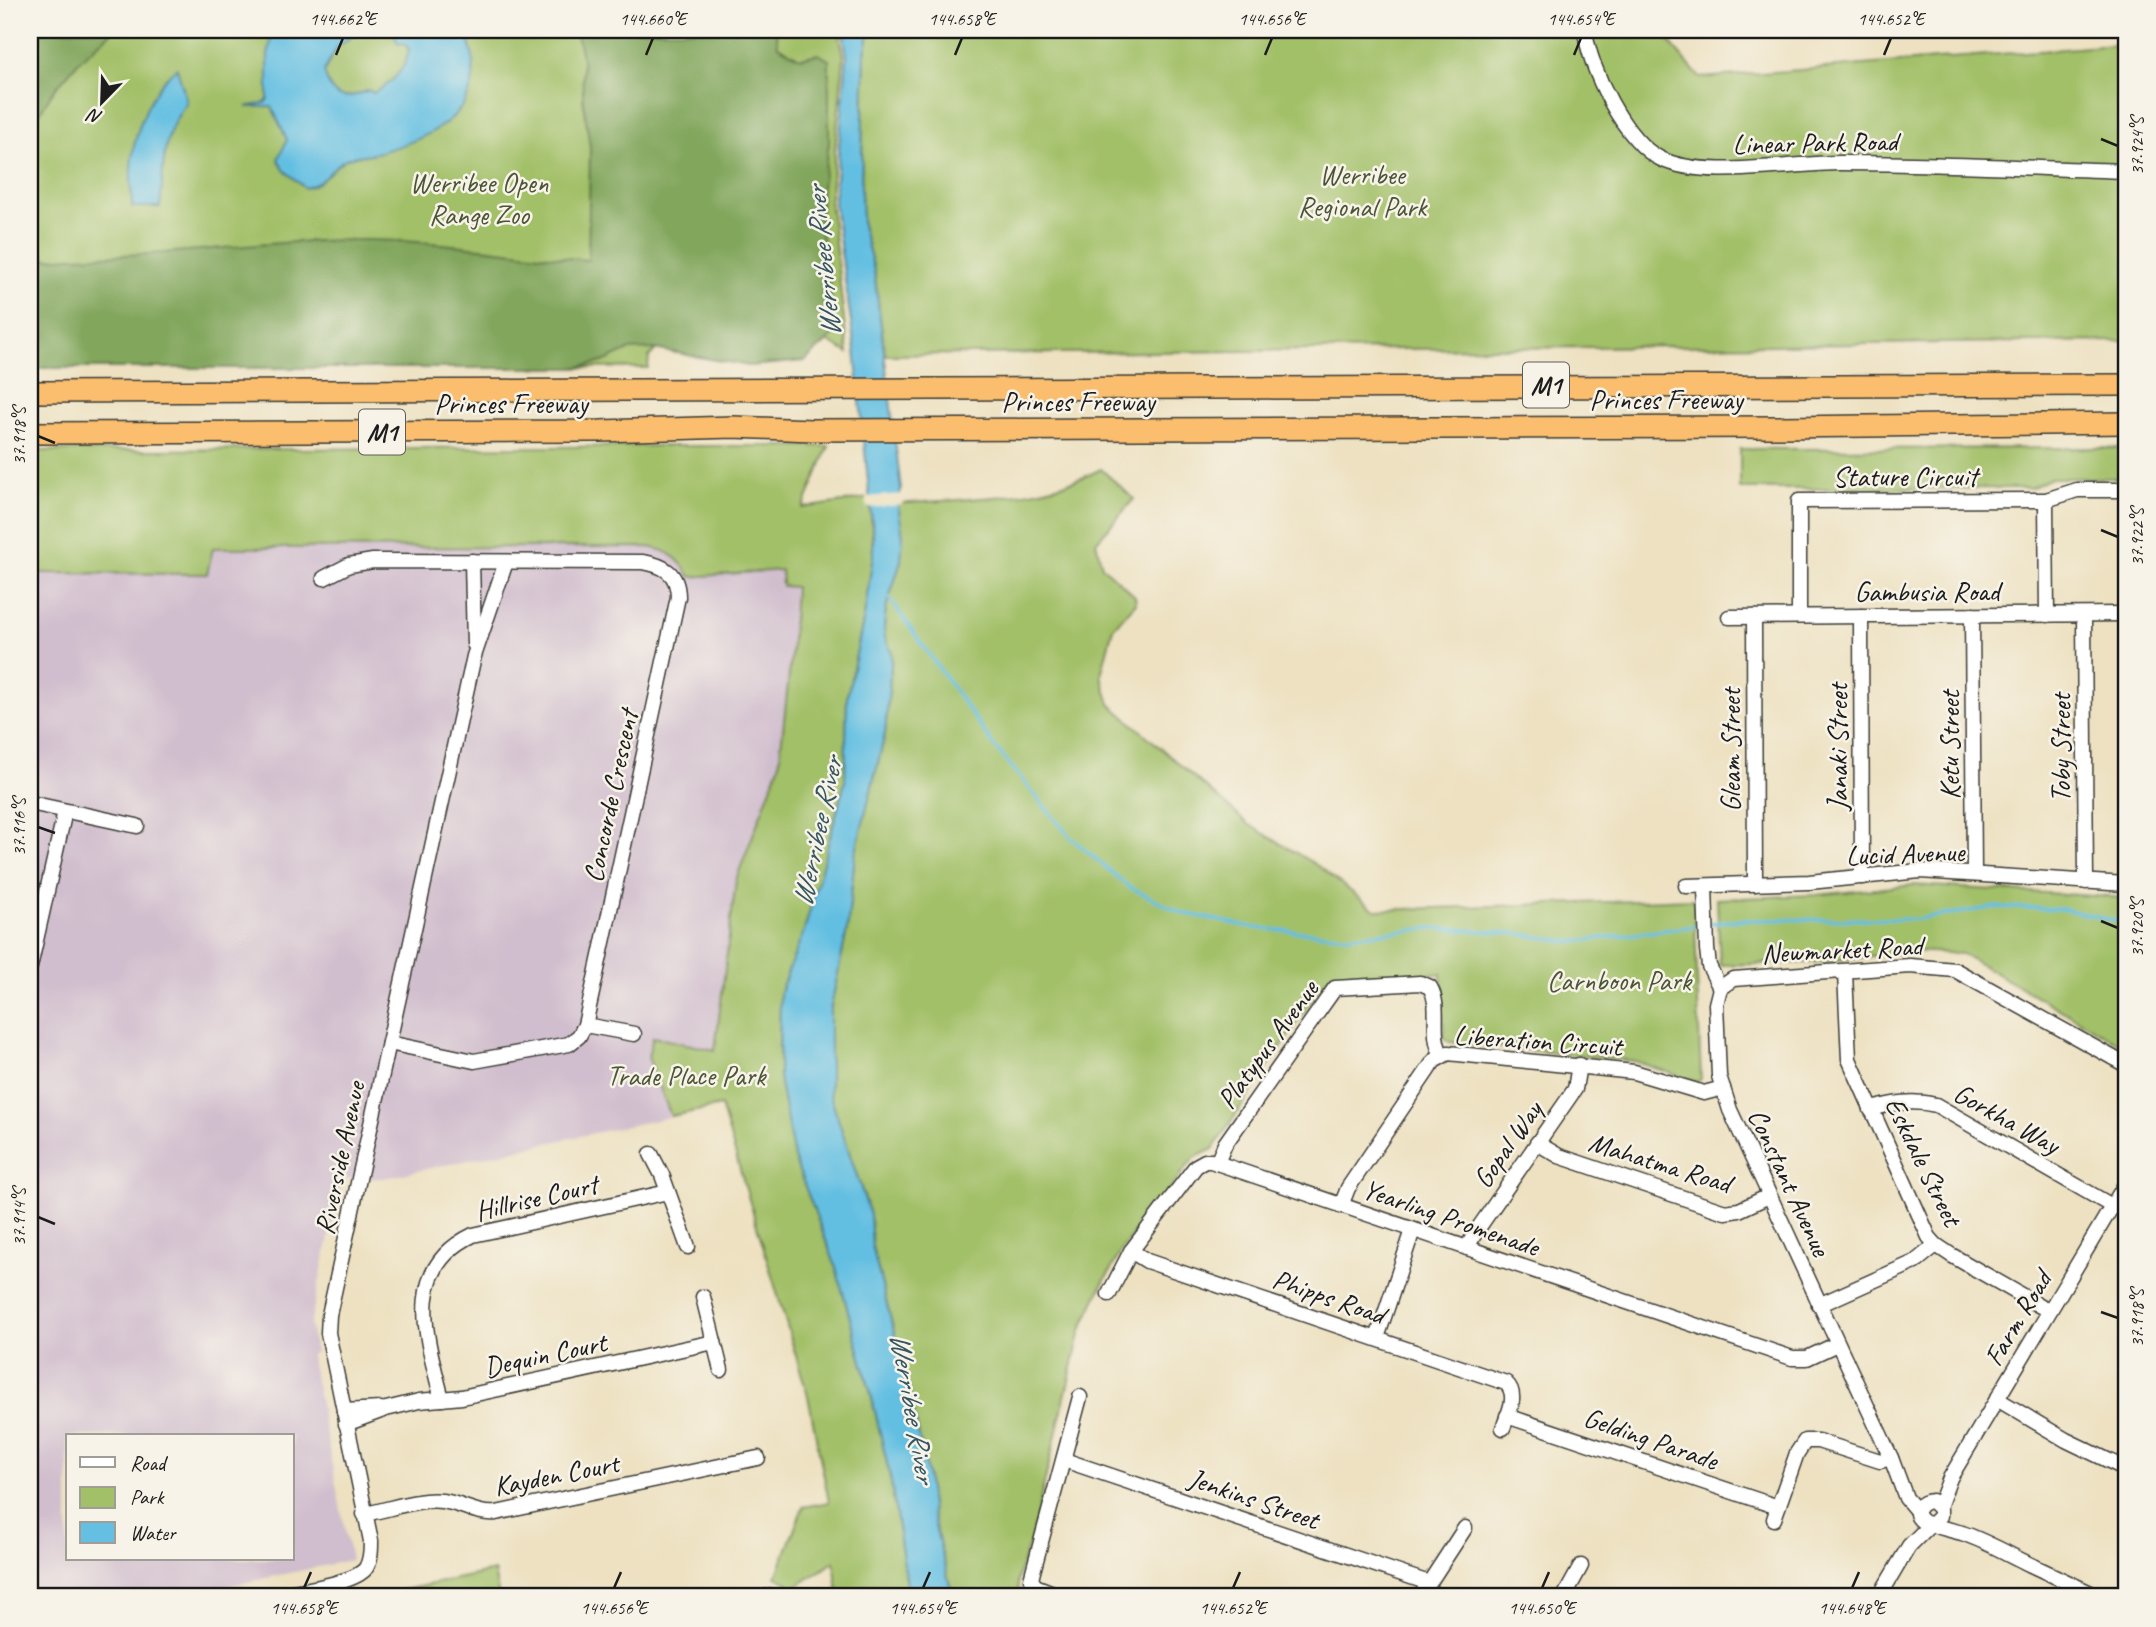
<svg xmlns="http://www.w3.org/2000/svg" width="2156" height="1627" viewBox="0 0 2156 1627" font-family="Caveat,sans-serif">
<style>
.industrial{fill:#d0bdcd;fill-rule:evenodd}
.green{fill:#a2c067;stroke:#5f6e42;stroke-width:2}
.forest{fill:#81a65c;stroke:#4e613c;stroke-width:2}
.water{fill:#64bfe2;stroke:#406e7f;stroke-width:2}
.pier{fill:#ede1c1}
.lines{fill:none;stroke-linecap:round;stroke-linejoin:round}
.stream{stroke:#64bfe2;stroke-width:3.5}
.minor-casing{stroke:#3b3a35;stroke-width:17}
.highway-casing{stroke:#3b3a35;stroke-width:24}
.minor{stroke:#fff;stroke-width:14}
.highway{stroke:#fabe6e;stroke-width:21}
.ticks{fill:none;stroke:#1c1c1c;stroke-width:2.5}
.labels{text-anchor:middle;stroke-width:5;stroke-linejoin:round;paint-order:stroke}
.shield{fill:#f7f3e8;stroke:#5e5c59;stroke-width:2}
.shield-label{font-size:26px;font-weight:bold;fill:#1c1c1c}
.street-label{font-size:28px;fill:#1c1c1c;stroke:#f7f3e8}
.park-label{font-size:28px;fill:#4b5536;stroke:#f7f3e8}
.water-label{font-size:30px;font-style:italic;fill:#355561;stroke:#f7f3e8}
.neatline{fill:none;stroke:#1c1c1c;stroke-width:2.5}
.ticks-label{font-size:18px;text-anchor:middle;fill:#1c1c1c}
</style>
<rect width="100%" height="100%" fill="#f7f3e8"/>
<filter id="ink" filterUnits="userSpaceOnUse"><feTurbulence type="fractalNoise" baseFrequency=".0143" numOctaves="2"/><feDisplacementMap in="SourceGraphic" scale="14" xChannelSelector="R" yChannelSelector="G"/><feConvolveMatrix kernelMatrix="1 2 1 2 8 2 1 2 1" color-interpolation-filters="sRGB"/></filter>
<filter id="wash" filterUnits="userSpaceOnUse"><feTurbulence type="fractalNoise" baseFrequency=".00686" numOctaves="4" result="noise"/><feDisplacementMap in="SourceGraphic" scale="28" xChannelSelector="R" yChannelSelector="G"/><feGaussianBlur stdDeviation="1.57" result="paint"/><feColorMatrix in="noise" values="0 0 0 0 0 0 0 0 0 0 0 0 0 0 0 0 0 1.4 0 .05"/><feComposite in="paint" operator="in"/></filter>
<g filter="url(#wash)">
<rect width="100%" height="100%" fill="#ede1c1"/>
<path class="industrial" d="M 649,547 L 664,550 L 675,557 L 690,577 L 781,569 L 782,585 L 795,586 L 791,657 L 779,766 L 736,881 L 721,1106 L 384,1178 L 342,1179 L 310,1324 L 315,1353 L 310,1354 L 351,1560 L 177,1597 L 30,1597 L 30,574 L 207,574 L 213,548 ZM 68,1436 L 292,1436 L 292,1559 L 68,1559 Z"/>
<g class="green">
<path d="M 30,30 L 858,30 L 840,35 L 844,57 L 830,201 L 848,353 L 811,332 L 660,345 L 649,357 L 648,368 L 30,364 Z"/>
<path d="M 870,30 L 1659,30 L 1700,78 L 2126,44 L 2126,341 L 885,355 L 874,270 L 862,225 L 861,189 L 865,53 Z"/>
<path d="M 670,446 L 829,446 L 803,508 L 870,498 L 873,555 L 864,617 L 847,697 L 845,782 L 805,928 L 780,992 L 779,1077 L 794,1158 L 835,1264 L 871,1394 L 890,1476 L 909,1597 L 839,1597 L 834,1562 L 792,1589 L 788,1583 L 776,1577 L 803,1507 L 829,1502 L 808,1396 L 721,1106 L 671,1116 L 648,1057 L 653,1037 L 715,1050 L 736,880 L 779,766 L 791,657 L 795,587 L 782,586 L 781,570 L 690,577 C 681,560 669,550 649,547 L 213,548 L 207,574 L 30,573 L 30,451 Z"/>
<path d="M 2126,448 L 2126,478 L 2051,478 L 2031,488 L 1740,489 L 1740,449 Z"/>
<path d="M 1101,469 L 1134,499 L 1096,542 L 1102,566 L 1135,596 L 1136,603 L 1113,628 L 1101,675 L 1110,704 L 1248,824 L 1318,866 L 1375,910 L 1694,899 L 1701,1079 L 1697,1082 L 1634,1061 L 1449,1042 L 1444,1037 L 1441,974 L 1327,978 L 1213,1149 L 1194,1158 L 1125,1245 L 1102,1285 L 1081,1330 L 1030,1543 C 1024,1559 1012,1581 1021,1597 L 953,1597 L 932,1514 L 927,1474 L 909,1390 L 872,1247 L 870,1215 L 830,1095 L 830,1011 L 847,930 L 855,855 L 885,734 L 892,654 L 885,638 L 884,628 L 886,608 L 901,561 L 898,504 C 966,498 1040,501 1101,469 Z"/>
<path d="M 1914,885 L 2126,898 L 2126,1047 L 1962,954 L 1915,951 L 1821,962 L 1720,965 L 1717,899 L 1816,895 Z"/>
<path d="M 494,1571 L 499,1597 L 371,1597 Z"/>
</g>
<g class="forest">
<path d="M 30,30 L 114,30 L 78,62 L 51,94 L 39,114 L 30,141 Z"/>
<path d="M 576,30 L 776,30 L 778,46 L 800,58 L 818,54 L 829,60 L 829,144 L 822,186 L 820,226 L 830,281 L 832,337 L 805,361 L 749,366 L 654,349 L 629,350 L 603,362 L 574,368 L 30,368 L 30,228 L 38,239 L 45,259 C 85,255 124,256 163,253 C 232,248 300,239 370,240 C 443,241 515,253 588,260 L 590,147 L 583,100 L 582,57 Z"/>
</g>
<g class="water">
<path d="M 273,30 L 362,30 L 338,46 L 324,71 C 332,101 343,101 369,90 L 373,93 C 391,85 407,68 409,49 L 404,43 L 398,44 L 393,30 L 465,30 C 495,104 443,135 380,152 C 370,155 358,155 348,158 C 333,163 327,183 305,188 L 284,170 L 278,159 L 287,140 L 272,107 L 246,107 L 265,103 L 268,99 L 268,55 Z"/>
<path d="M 843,30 L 870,30 L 865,53 L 861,189 L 862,225 L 874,270 L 901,489 L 898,504 L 903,536 L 901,561 L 886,608 L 884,628 L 885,638 L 892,653 L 885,734 L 855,855 L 847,930 L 830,1011 L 830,1095 L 870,1215 L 872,1247 L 909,1390 L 927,1474 L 932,1514 L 953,1597 L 909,1597 L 890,1476 L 871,1394 L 835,1264 L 794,1158 L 779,1077 L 780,992 L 805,928 L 845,782 L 847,697 L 864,617 L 873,555 L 873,532 L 855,350 L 834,202 L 847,57 Z"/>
<path d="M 177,68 L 187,102 C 159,140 165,163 160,207 L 132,207 C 132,191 129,174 132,158 C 136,128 152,86 177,68 Z"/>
</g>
<path class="pier" d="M 903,494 L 902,505 L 867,508 L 866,497 Z"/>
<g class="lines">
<g class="stream">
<path d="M 887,595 L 995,747 L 1070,837 L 1129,887 L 1182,913 L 1256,928 L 1349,936 L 1433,928 L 1513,933 L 1573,942 L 1703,925"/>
<path d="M 1711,923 L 1736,920 L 1918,919 L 1996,907 L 2062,909 L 2126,923"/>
</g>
</g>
</g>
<g filter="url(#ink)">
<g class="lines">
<defs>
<g id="minor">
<path d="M 1585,30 C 1589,68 1625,142 1661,159 C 1705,180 1789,163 1840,163 C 1935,163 2031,168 2126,171"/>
<path d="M 2046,500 L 2047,615"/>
<path d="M 472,561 L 474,644"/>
<path d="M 324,578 L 349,565 L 373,561 L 642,562 C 664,565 678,573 678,597 L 585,1025 L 579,1036 L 569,1044 L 474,1061 L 389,1043"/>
<path d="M 1972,615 L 1974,874"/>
<path d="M 2084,615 L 2086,882"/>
<path d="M 1799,616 L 1799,501 L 2046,500 L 2077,490 L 2126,490"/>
<path d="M 1861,616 L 1862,877"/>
<path d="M 1729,617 L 2126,614"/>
<path d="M 1754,617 L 1755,884"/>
<path d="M 30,803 L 137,826"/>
<path d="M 1686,886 L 1809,882 L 1920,871 L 2126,884"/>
<path d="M 1705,886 L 1707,949 L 1709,966 L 1720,988 L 1716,1004 L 1719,1076 L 1730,1110 L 1891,1458 L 1906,1498 L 1917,1511"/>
<path d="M 30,967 L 65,811"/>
<path d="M 1845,973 L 1849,1059 L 1929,1237 L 1936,1245 L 1951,1255 L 2049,1311"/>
<path d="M 1720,988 L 1733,979 L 1910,966 L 1955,970 L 2126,1065"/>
<path d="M 585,1025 L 634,1034"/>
<path d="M 1871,1110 C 1891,1102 1916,1100 1936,1105 L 2112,1206"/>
<path d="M 1537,1143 L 1559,1156 L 1725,1212 L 1739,1210 L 1769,1196"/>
<path d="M 651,1154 L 662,1175 L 688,1247"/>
<path d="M 1217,1163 L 1225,1144 L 1335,988 L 1420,983 L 1430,987 C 1442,1007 1429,1034 1442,1055"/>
<path d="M 1341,1206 L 1348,1188 L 1434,1061 L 1448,1053 L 1634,1072 L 1704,1093 L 1723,1088"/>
<path d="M 1467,1248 L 1475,1233 L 1575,1089 L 1579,1065"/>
<path d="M 1131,1251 L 1147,1261 L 1506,1383 C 1519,1395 1508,1414 1503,1428"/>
<path d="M 1109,1294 L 1131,1251 L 1196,1166 L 1205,1161 L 1211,1161 L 1792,1358 L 1807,1358 L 1837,1344"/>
<path d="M 703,1297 L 721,1370"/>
<path d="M 1819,1305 L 1915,1262 L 1936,1245"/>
<path d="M 1377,1338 L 1413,1230"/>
<path d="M 442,1399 C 427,1339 402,1269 473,1235 L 668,1192"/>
<path d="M 1997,1399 L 2066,1440 L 2126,1469"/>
<path d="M 344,1411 L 381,1409"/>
<path d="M 1507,1416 L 1778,1507"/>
<path d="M 346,1424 L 386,1409 L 419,1401 L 462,1397 L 714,1342"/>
<path d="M 1064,1460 L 1429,1583"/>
<path d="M 1939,1507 L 1950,1478 L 2126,1183"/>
<path d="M 364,1514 C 389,1510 417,1498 442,1501 C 461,1503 476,1515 496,1513 L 758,1458"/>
<path d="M 1774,1519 L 1797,1453 L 1805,1441 L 1818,1441 L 1880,1461 L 1891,1458"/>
<path d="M 1933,1523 L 1940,1516 L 1940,1509 L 1932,1501 C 1922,1501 1910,1512 1922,1521 C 1925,1524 1955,1531 1962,1533 C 1986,1541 2008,1554 2031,1565 C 2054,1576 2076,1586 2099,1597"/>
<path d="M 266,1597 C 288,1592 354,1585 366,1568 C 371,1560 371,1550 371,1541 L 328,1333 L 329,1315 L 474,656 L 506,562"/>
<path d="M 766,1597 L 772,1596"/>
<path d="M 1063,1597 L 1035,1586 L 1031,1579 L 1080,1397"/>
<path d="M 1420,1597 L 1465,1528"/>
<path d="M 1564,1597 L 1581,1566"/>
<path d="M 1879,1597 L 1909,1546 L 1931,1524"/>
</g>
<g id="highway">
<path d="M 30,392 L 2126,385"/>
<path d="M 30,433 L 600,431 L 733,427 L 812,430 L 1781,427 L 2126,423"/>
</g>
</defs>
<use href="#minor" class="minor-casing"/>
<use href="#highway" class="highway-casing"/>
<use href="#minor" class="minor"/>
<use href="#highway" class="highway"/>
</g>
</g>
<path class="ticks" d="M 336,55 L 343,38M 646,55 L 653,38M 955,55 L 962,38M 1265,55 L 1272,38M 1574,55 L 1581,38M 1884,55 L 1891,38M 2101,139 L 2118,146M 38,436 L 55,443M 2101,530 L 2118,537M 38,827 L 55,833M 2101,921 L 2118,928M 38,1217 L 55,1224M 2101,1312 L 2118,1318M 304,1588 L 311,1572M 614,1588 L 621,1572M 923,1588 L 930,1572M 1233,1588 L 1240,1572M 1542,1588 L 1549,1572M 1852,1588 L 1859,1572"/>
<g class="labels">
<g class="shield">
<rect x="1523" y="362.5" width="46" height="45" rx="5"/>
<rect x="359" y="409.5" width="46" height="45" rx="5"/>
</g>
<g class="shield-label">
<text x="1546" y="394">M1</text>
<text x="382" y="441">M1</text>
</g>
<g class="street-label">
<text transform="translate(1815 142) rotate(-1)" y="10">Linear Park Road</text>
<text x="1666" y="409">Princes Freeway</text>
<text x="1078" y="411">Princes Freeway</text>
<text x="511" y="413">Princes Freeway</text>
<text x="1905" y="486">Stature Circuit</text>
<text x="1927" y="601">Gambusia Road</text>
<text transform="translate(1949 745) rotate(-90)" y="10">Ketu Street</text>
<text transform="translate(1837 747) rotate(-90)" y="10">Janaki Street</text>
<text transform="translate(2060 748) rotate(-90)" y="10">Toby Street</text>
<text transform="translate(1730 750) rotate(-90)" y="10">Gleam Street</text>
<text transform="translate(610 796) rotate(-78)" y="10">Concorde Crescent</text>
<text transform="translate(1905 853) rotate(-2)" y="10">Lucid Avenue</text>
<text transform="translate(1842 949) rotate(-3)" y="10">Newmarket Road</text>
<text transform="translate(1538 1040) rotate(4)" y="10">Liberation Circuit</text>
<text transform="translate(1267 1044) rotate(-54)" y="10">Platypus Avenue</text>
<text transform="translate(2007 1118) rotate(29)" y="10">Gorkha Way</text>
<text transform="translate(1507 1144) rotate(-55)" y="10">Gopal Way</text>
<text transform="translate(339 1158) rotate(-78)" y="10">Riverside Avenue</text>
<text transform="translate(1924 1161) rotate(64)" y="10">Eskdale Street</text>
<text transform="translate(1660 1162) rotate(17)" y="10">Mahatma Road</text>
<text transform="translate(1790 1182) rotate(65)" y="10">Constant Avenue</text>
<text transform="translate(536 1197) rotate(-13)" y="10">Hillrise Court</text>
<text transform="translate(1451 1217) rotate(19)" y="10">Yearling Promenade</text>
<text transform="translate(1329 1296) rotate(19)" y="10">Phipps Road</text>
<text transform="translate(2017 1318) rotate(-59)" y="10">Farm Road</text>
<text transform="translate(545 1354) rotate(-12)" y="10">Dequin Court</text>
<text transform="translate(1651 1438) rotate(19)" y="10">Gelding Parade</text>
<text transform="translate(556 1474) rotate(-11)" y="10">Kayden Court</text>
<text transform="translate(1254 1498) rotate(19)" y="10">Jenkins Street</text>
</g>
<g class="park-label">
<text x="1362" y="184">Werribee<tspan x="1362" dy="32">Regional Park</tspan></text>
<text x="479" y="192">Werribee Open<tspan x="479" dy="32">Range Zoo</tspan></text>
<text x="1619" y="990">Carnboon Park</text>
<text x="686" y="1085">Trade Place Park</text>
</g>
<g class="water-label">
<text transform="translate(823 262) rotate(-96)" y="10">Werribee River</text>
<text transform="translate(817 832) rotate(-78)" y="10">Werribee River</text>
<text transform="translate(913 1407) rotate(80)" y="10">Werribee River</text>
</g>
</g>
<rect width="2156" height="1627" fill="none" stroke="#f7f3e8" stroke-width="77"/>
<rect x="66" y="1434" width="228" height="126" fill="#f7f3e8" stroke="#9f9d96" stroke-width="2"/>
<rect x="80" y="1457" width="35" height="10" fill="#ffffff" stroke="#9f9d96" stroke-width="2"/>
<text x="130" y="1470" font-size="21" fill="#1c1c1c">Road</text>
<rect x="80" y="1487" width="35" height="21" fill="#a2c067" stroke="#9f9d96" stroke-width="2"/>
<text x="130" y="1504" font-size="21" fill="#1c1c1c">Park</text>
<rect x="80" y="1522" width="35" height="21" fill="#64bfe2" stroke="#9f9d96" stroke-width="2"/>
<text x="130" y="1540" font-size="21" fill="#1c1c1c">Water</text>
<g transform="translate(102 102) rotate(203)" stroke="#f7f3e8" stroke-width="5" paint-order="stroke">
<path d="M0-5L12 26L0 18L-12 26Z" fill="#1c1c1c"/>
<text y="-10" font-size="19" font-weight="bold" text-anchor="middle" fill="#1c1c1c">N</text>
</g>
<rect x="38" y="38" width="2080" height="1550" class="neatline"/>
<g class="ticks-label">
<text x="343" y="25">144.662°E</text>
<text x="653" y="25">144.660°E</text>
<text x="962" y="25">144.658°E</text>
<text x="1272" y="25">144.656°E</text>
<text x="1581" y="25">144.654°E</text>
<text x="1891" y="25">144.652°E</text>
<text transform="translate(2137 146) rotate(-90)" y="6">37.924°S</text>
<text transform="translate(19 436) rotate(-90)" y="6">37.918°S</text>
<text transform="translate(2137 537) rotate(-90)" y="6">37.922°S</text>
<text transform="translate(19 827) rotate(-90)" y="6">37.916°S</text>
<text transform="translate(2137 928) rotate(-90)" y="6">37.920°S</text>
<text transform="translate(19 1217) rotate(-90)" y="6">37.914°S</text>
<text transform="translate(2137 1318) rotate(-90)" y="6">37.918°S</text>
<text x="304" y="1614">144.658°E</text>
<text x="614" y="1614">144.656°E</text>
<text x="923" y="1614">144.654°E</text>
<text x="1233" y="1614">144.652°E</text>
<text x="1542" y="1614">144.650°E</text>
<text x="1852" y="1614">144.648°E</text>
</g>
</svg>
